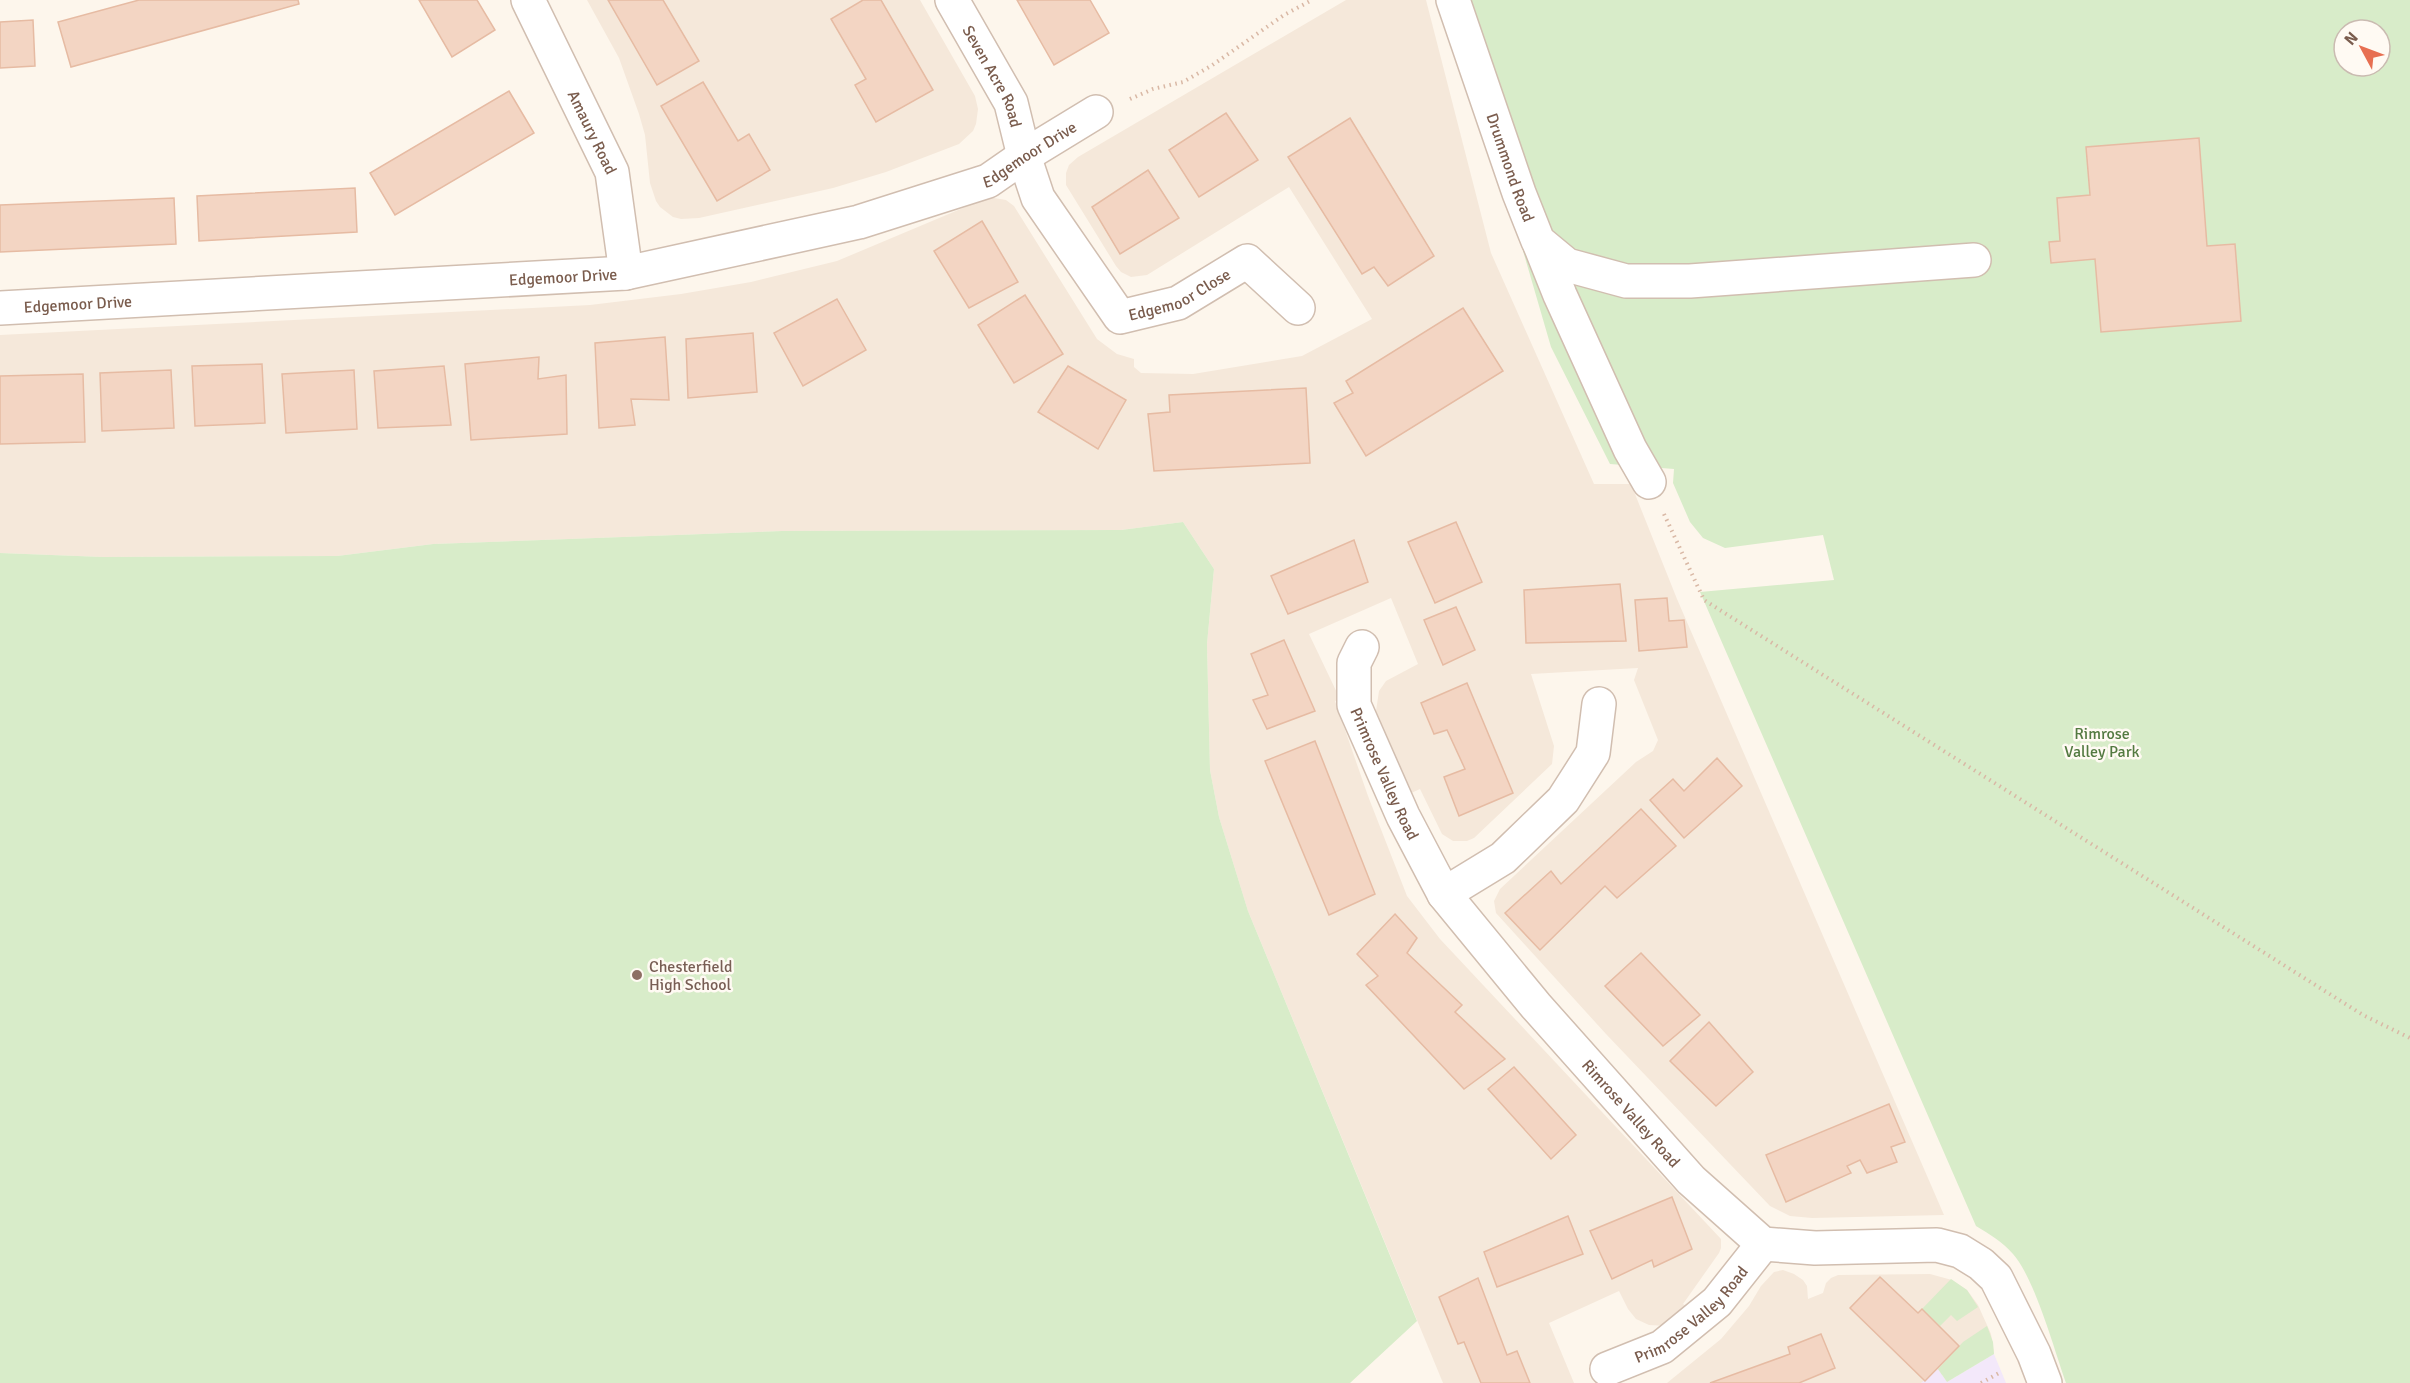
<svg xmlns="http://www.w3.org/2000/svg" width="2410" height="1383" viewBox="0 0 2410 1383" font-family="Signika,sans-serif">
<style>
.residential{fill:#f5e8da}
.education{fill:#f3e8fa}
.green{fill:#d8ecc9;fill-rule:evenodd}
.building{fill:#f3d5c3;stroke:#e6bba3;stroke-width:1.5}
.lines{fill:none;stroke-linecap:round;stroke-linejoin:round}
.minor-casing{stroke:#d1beb0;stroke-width:36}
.path{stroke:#d9b8a5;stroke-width:4;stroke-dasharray:1.5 4.5;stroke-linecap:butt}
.minor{stroke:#fff;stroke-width:33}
.education-dot{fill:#8d6e63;stroke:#fffaf3;stroke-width:2}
.labels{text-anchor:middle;stroke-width:5;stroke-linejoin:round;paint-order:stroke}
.street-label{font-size:16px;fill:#7a5c4d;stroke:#fffaf3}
.park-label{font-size:16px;fill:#537a41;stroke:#fffaf3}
.education-label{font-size:16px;fill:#785e54;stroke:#fffaf3;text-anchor:start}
</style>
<rect width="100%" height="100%" fill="#fdf6ec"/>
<g class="residential">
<path d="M 587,0 L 920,0 L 975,96 L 978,109 L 976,124 L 973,131 L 959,144 L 886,172 L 833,188 L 699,218 L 681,219 L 673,217 L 660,207 L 656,201 L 650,183 L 645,135 L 639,114 L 619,58 Z"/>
<path d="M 1346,0 L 1426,0 L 1491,253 L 1594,484 L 1631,484 L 1677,599 L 1944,1215 L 1812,1218 L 1790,1216 L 1770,1206 L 1606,1034 L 1496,913 L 1494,901 L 1500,889 L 1636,762 L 1653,751 L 1658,740 L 1634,680 L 1638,668 L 1531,674 L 1554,746 L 1552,764 L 1474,838 L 1467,841 L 1453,841 L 1442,834 L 1420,789 L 1409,794 L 1376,711 L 1379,691 L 1386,681 L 1418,664 L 1391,598 L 1309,634 L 1340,699 L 1335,701 L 1368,796 L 1407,896 L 1440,939 L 1721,1239 L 1721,1248 L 1719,1253 L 1683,1304 L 1691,1309 L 1667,1326 L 1649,1325 L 1636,1319 L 1628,1309 L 1619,1291 L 1549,1323 L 1574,1383 L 1443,1383 L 1248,911 L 1219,817 L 1210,770 L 1207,644 L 1214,569 L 1183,522 L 1121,530 L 782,531 L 433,544 L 337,556 L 103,557 L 0,553 L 0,335 L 590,305 L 681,294 L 751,282 L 837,261 L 982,200 L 994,198 L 1006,200 L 1014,206 L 1097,339 L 1117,354 L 1134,359 L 1134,367 L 1141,373 L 1193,374 L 1302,356 L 1372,319 L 1289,187 L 1147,275 L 1131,277 L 1121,272 L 1116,266 L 1066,185 L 1066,173 L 1069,165 L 1078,157 Z"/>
<path d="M 1783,1270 L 1794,1274 L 1803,1280 L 1807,1286 L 1808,1299 L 1823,1293 L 1826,1283 L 1831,1278 L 1838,1275 L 1930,1274 L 1952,1280 L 1967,1290 L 1978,1305 L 1991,1334 L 1994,1354 L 1921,1383 L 1667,1383 L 1721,1339 L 1749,1306 L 1761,1286 L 1774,1272 Z"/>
</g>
<path class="education" d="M 1994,1354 L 2006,1383 L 1921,1383 L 1938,1369 L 1947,1382 Z"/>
<g class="green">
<path d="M 1450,0 L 2410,0 L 2410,1383 L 2066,1383 C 2054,1349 2035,1279 2013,1254 C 2003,1242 1989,1234 1976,1226 L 1700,592 L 1834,580 L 1823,535 L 1725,548 L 1703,538 L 1690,522 L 1673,483 L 1674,469 L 1610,464 L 1551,347 ZM 2344,30 L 2380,30 L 2380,66 L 2344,66 Z"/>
<path d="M 1183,522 L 1214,569 L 1207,644 L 1210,770 L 1219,817 L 1248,911 L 1417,1321 L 1350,1383 L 0,1383 L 0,553 L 103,557 L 337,556 L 433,544 L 782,531 L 1121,530 Z"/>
<path d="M 1951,1279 L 1967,1290 L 1978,1307 L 1957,1321 L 1951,1315 L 1940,1326 L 1922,1309 Z"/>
<path d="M 1987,1326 L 1993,1342 L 1994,1354 L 1947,1382 L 1938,1369 L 1963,1342 Z"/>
</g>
<g class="building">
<path d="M 139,0 L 298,0 L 299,4 L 71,67 L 58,22 Z"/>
<path d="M 419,0 L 477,0 L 495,30 L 452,57 Z"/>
<path d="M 608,0 L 663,0 L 699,61 L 657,85 Z"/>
<path d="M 863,0 L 881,0 L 933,90 L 876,122 L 855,85 L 866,79 L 831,19 Z"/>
<path d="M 1017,0 L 1090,0 L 1109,33 L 1054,65 Z"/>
<path d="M 33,20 L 35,66 L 0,68 L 0,22 Z"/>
<path d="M 703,82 L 738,141 L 749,134 L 770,170 L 717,201 L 661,106 Z"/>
<path d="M 509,91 L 534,133 L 395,215 L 370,173 Z"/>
<path d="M 1226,113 L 1258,160 L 1199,197 L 1169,150 Z"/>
<path d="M 1350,118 L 1434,256 L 1388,286 L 1374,267 L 1362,274 L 1288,157 Z"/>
<path d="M 2199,138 L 2207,246 L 2235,244 L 2241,321 L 2101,332 L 2095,259 L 2051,263 L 2049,242 L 2060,241 L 2057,198 L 2090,195 L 2086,147 Z"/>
<path d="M 1148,170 L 1179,218 L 1120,254 L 1092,207 Z"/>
<path d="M 355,188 L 357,232 L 199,241 L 197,196 Z"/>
<path d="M 174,198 L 176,244 L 0,252 L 0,205 Z"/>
<path d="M 982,221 L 1018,282 L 969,308 L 934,251 Z"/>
<path d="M 1025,295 L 1063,354 L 1014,383 L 978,325 Z"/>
<path d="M 837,299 L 866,350 L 803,386 L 774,333 Z"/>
<path d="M 1463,308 L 1503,371 L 1366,456 L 1334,403 L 1353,393 L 1346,381 Z"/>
<path d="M 753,333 L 757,392 L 688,398 L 686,339 Z"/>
<path d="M 665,337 L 669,400 L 631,399 L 635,425 L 599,428 L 595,343 Z"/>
<path d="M 539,357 L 538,379 L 566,375 L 567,434 L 471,440 L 465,364 Z"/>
<path d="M 262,364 L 265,423 L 195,426 L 192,366 Z"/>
<path d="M 444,366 L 451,425 L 378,428 L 374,371 Z"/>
<path d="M 1068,366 L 1126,400 L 1098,449 L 1038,412 Z"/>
<path d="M 171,370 L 174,428 L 102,431 L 100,373 Z"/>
<path d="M 354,370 L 357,429 L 286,433 L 282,374 Z"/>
<path d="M 83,374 L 85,442 L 0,444 L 0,376 Z"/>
<path d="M 1306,388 L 1310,463 L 1154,471 L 1148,414 L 1170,412 L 1169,395 Z"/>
<path d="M 1456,522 L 1482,582 L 1435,603 L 1408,542 Z"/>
<path d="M 1354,540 L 1368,582 L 1288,614 L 1271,576 Z"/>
<path d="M 1620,584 L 1626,641 L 1526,643 L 1524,590 Z"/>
<path d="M 1667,598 L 1669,621 L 1684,620 L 1687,647 L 1639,651 L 1635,600 Z"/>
<path d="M 1456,607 L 1475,650 L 1443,665 L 1424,620 Z"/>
<path d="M 1284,640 L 1315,711 L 1267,729 L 1253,700 L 1268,695 L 1251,654 Z"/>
<path d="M 1467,683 L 1513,793 L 1459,816 L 1444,777 L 1465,769 L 1447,730 L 1434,734 L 1421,703 Z"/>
<path d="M 1315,741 L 1375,894 L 1329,915 L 1265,761 Z"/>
<path d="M 1717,758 L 1742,786 L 1684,838 L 1650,800 L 1673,779 L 1684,791 Z"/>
<path d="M 1641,809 L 1676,846 L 1617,898 L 1605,886 L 1540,950 L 1505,913 L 1551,871 L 1561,884 Z"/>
<path d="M 1395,914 L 1417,938 L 1407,953 L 1462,1005 L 1455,1012 L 1505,1059 L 1464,1089 L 1366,985 L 1378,976 L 1357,954 Z"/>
<path d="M 1641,953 L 1700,1015 L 1663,1046 L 1605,986 Z"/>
<path d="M 1709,1022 L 1753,1072 L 1716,1106 L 1670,1061 Z"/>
<path d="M 1514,1067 L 1576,1135 L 1551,1159 L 1488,1089 Z"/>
<path d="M 1889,1104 L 1905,1142 L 1891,1147 L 1897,1162 L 1867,1173 L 1860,1160 L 1847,1166 L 1851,1173 L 1786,1202 L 1766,1155 Z"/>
<path d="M 1672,1197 L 1692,1249 L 1654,1267 L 1652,1260 L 1612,1279 L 1590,1231 Z"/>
<path d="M 1568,1216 L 1583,1254 L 1497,1287 L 1484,1252 Z"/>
<path d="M 1880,1277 L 1918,1313 L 1922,1309 L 1959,1346 L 1925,1381 L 1850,1308 Z"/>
<path d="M 1478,1278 L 1507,1355 L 1517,1351 L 1530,1383 L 1481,1383 L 1464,1342 L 1458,1344 L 1439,1297 Z"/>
<path d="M 1821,1334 L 1835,1368 L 1799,1383 L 1710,1383 L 1790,1354 L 1788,1347 Z"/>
</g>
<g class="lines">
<defs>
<g id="minor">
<path id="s1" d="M 528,0 L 612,172 L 626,273"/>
<path id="s2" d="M 952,0 L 1011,103 L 1024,156 L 1038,198 L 1120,317 L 1178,303 L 1247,261 L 1298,308"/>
<path id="s3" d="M 1453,0 L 1519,193 L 1538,241 L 1567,265 L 1626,281 L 1690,281 L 1974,260"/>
<path d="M 1540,245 L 1560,295 L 1630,449 L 1649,482"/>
<path id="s4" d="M 0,308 L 626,273 L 859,222 L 988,181 L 1024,156 L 1096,112"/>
<path id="s5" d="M 1362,647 L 1354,663 L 1354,705 L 1403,816 L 1444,894"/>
<path id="s6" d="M 1599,704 L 1593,753 L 1563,800 L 1503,858 L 1444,894 L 1536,1006 L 1691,1180 L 1763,1244 L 1815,1248 L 1937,1245 L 1960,1251 L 1981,1264 L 1996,1278 L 2034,1354 L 2045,1383"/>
<path id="s7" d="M 1607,1369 L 1662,1347 L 1717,1302 L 1763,1244"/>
</g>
</defs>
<use href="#minor" class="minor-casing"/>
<g class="path">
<path d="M 1130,99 L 1153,89 L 1183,82 L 1211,66 L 1284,15 L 1312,0"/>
<path d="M 1664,514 L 1704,600 L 2363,1015 L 2410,1038"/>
<path d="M 1981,1383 L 2001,1372"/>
</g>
<use href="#minor" class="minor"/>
</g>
<circle class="education-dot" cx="637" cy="975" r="6"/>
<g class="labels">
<g class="street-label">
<text dy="6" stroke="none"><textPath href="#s2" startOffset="87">Seven Acre Road</textPath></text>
<text dy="6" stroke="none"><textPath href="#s1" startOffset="147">Amaury Road</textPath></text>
<text dy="6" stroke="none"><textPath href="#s4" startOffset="1050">Edgemoor Drive</textPath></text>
<text dy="6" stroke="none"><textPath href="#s3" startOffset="177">Drummond Road</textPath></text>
<text dy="6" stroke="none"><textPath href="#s4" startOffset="564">Edgemoor Drive</textPath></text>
<text dy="6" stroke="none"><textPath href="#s2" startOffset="426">Edgemoor Close</textPath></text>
<text dy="6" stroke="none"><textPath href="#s4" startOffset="78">Edgemoor Drive</textPath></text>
<text dy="6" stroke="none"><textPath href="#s5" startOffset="135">Primrose Valley Road</textPath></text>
<text dy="6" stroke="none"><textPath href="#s6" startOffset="546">Rimrose Valley Road</textPath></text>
<text dy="6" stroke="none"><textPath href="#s7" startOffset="102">Primrose Valley Road</textPath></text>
</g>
<g class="park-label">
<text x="2102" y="739">Rimrose<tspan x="2102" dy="18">Valley Park</tspan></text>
</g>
<g class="education-label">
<text x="649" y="972">Chesterfield<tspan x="649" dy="18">High School</tspan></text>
</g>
</g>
<g transform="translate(2362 48) rotate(311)"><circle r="28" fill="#fffaf3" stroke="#cabbb1" stroke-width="1.5"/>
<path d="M0-4.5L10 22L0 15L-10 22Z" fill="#e76f51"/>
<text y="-9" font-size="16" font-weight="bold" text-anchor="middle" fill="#7a5c4d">N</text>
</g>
</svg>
